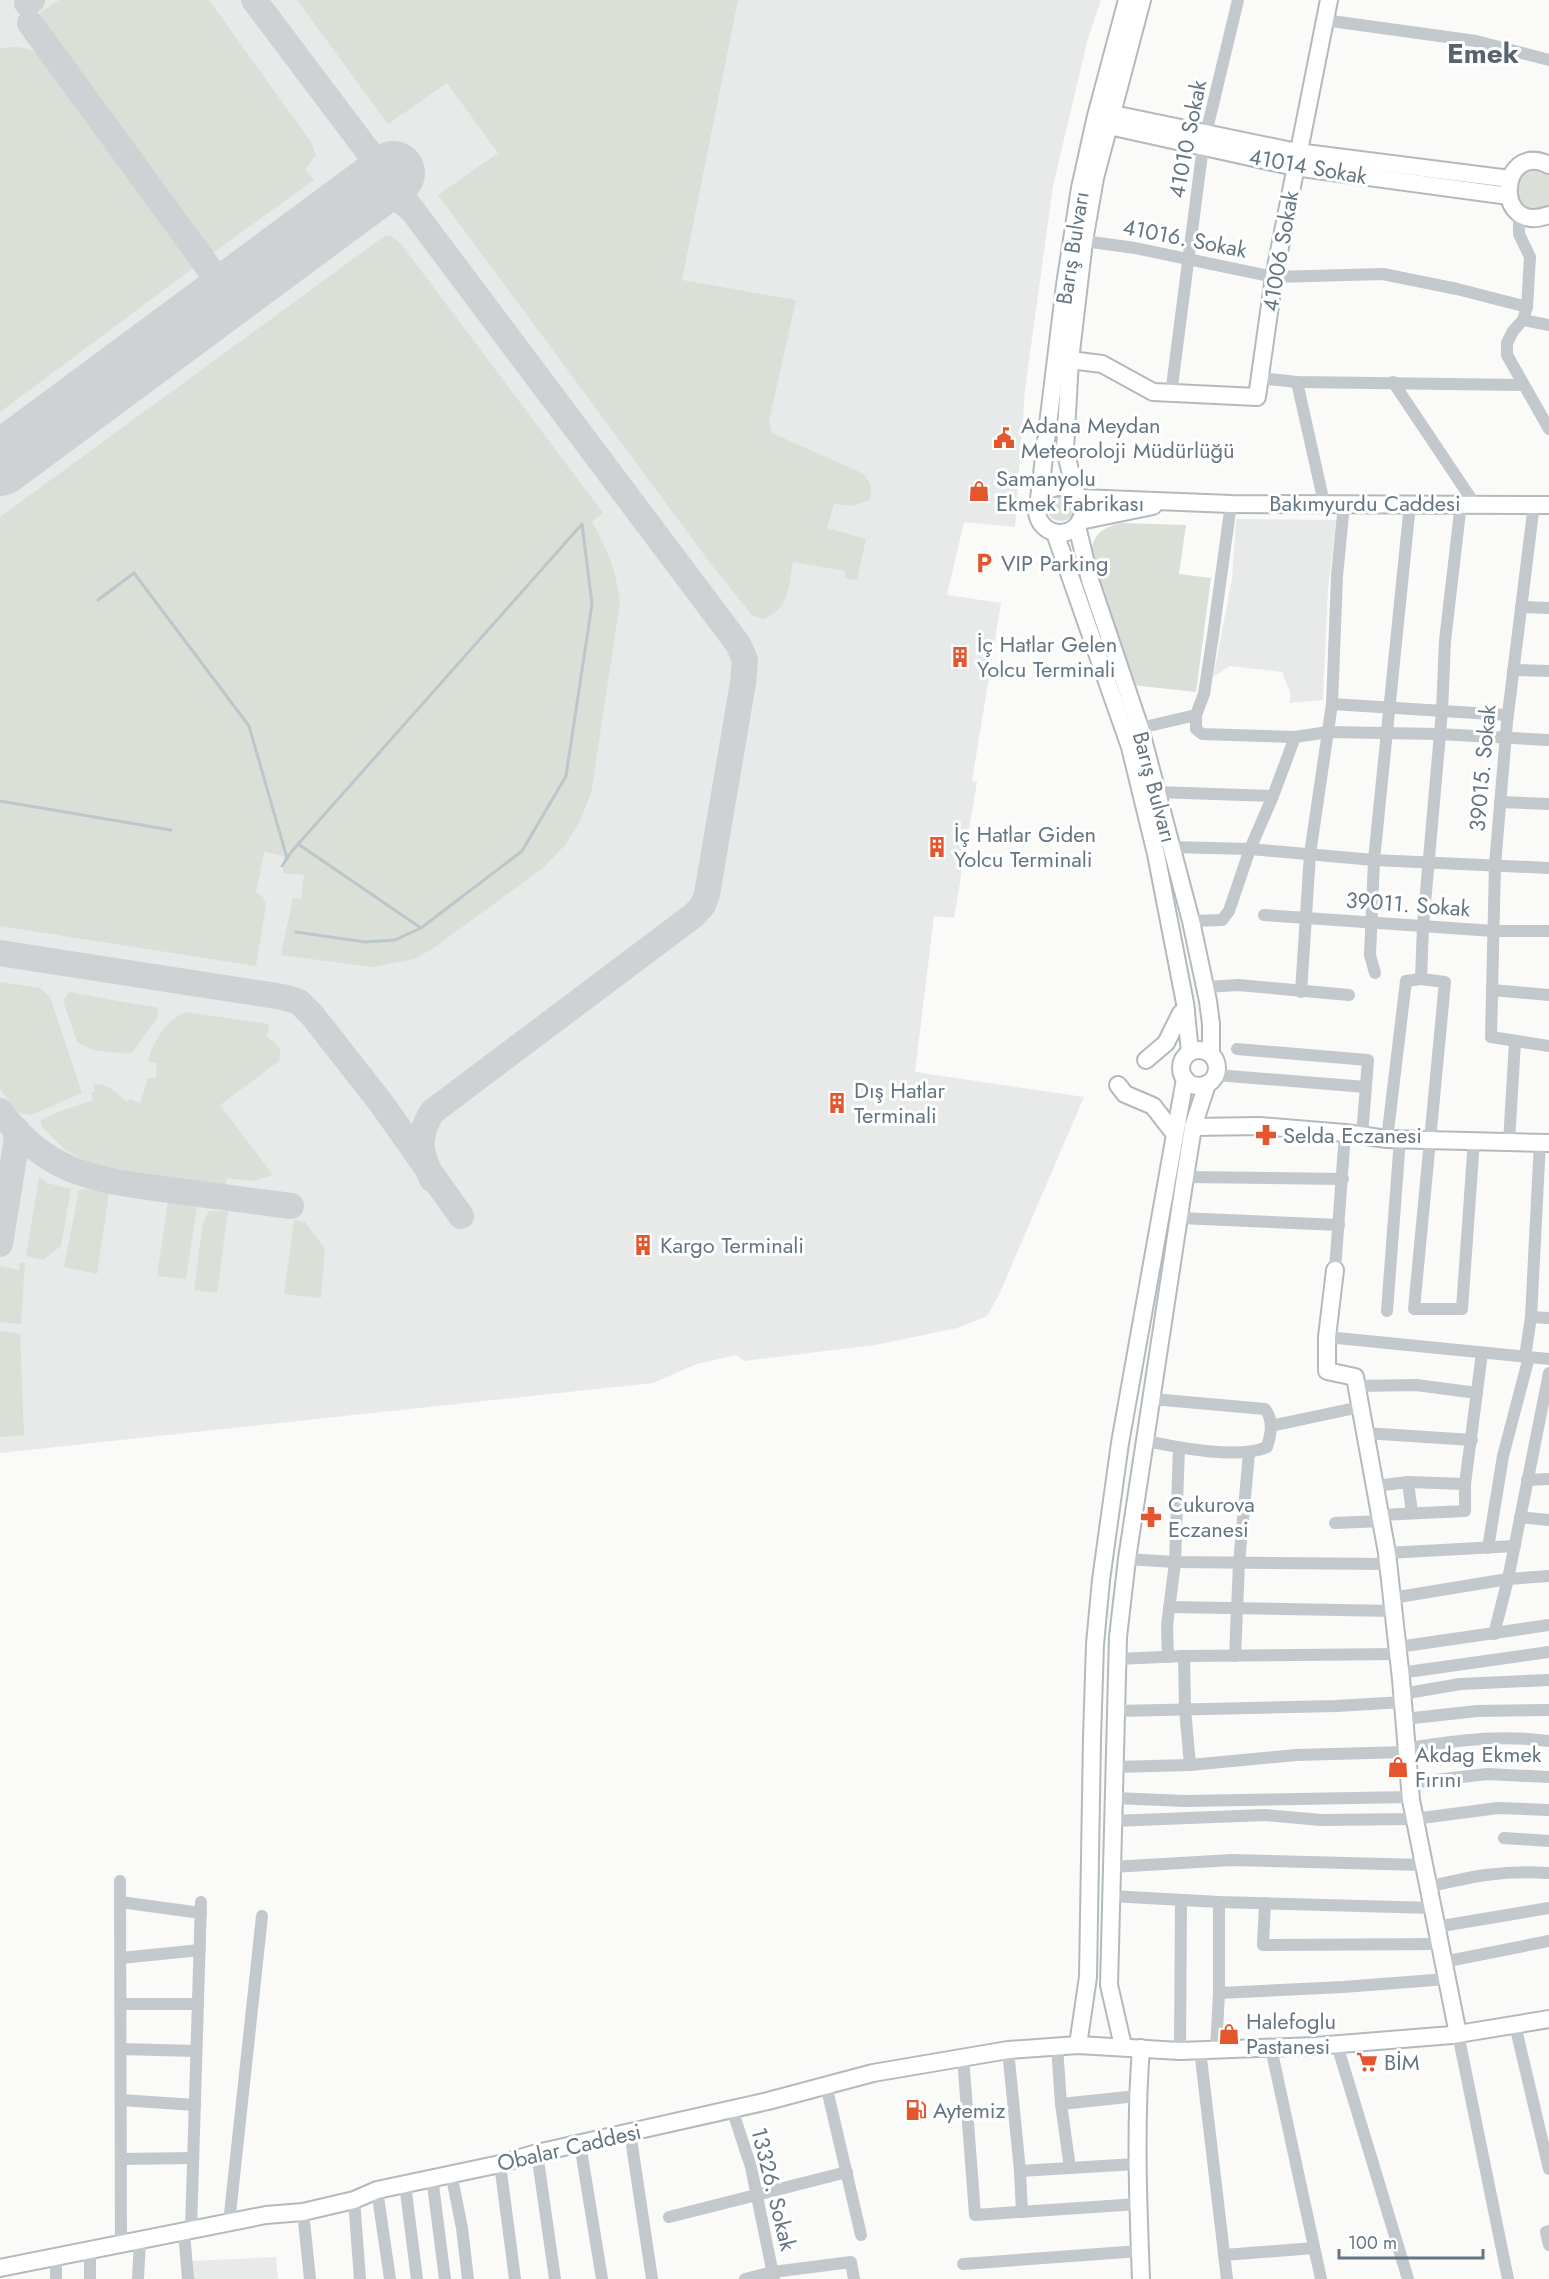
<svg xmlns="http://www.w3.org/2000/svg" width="1549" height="2279" viewBox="0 0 1549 2279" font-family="Jost,sans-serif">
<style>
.built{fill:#e8e9e9}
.green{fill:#dadfd7}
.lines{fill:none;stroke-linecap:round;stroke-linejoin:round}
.stream{stroke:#bbc7cb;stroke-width:3}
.taxiway{stroke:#ced2d4;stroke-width:26}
.runway{stroke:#ced2d4;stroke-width:64}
.secondary-casing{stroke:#b3babf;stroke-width:20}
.street{stroke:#c3c8cc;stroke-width:12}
.secondary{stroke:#fff;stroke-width:16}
.labels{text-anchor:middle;stroke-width:6;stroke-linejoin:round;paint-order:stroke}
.street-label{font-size:22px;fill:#657683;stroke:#fff}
.poi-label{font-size:22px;fill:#657683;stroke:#fff;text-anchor:start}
.district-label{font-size:28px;font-weight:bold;fill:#57646e;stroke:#fff}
</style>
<rect width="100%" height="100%" fill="#fafaf8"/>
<g class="built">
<path d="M 0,0 L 1101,0 L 1088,38 L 1053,186 L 1025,390 L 1015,527 L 964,522 L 947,595 L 1001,603 L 972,781 L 977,782 L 954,918 L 934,916 L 915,1072 L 1084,1097 L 998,1297 L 987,1316 L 957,1328 L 875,1345 L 744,1361 L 736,1355 L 697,1364 L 653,1383 L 0,1453 Z"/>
<path d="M 1236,519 L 1337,520 L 1328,589 L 1323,700 L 1289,703 L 1291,695 L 1282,672 L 1230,666 L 1213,677 L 1232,579 Z"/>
<path d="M 276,2257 L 278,2279 L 192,2279 L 191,2261 Z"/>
</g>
<g class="green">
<path d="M 59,0 L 209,0 L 311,142 L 316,155 L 305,170 L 314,180 L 213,253 L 200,248 L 44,27 L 40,13 Z"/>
<path d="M 297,0 L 738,0 L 682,280 L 796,300 L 769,421 L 772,433 L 864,474 L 871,486 L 870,500 L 853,506 L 834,504 L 827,528 L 866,539 L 857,580 L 845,578 L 845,571 L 793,562 C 788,587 790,609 763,619 L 752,615 L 711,564 L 438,195 L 498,153 L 447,83 L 388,124 Z"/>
<path d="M 16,47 C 31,49 42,53 54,63 L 192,255 L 193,268 L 0,412 L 0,48 Z"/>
<path d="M 1529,169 L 1549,171 L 1549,209 L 1528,211 C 1525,208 1519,204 1517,200 C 1511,187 1519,175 1529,169 Z"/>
<path d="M 386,235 L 393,237 L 401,244 L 603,513 L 592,522 C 607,548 617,573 620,603 L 591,793 L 580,821 L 566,844 L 544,867 L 435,947 L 415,959 L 372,967 L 281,955 L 293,898 L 301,899 L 304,875 L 283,873 L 284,856 L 264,852 L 256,892 L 263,897 L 266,905 L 256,966 L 0,926 L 0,517 Z"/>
<circle cx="1061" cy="507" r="14"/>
<path d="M 1121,523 L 1186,525 L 1179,574 L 1211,578 L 1196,692 L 1132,685 L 1092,565 C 1090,539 1095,530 1121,523 Z"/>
<path d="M 0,982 L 40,988 L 50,997 L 82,1093 L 31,1115 L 18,1113 L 0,1089 Z"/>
<path d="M 69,992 L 158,1008 L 157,1018 L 131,1054 L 92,1050 L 77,1042 L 63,1001 Z"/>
<path d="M 185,1012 L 269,1024 L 267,1037 C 278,1044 283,1049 279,1061 L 220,1105 L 273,1175 L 252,1181 L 227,1178 L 224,1191 L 99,1169 L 64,1149 L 42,1127 L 40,1121 C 49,1114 80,1105 93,1100 L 91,1093 L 95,1091 L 93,1085 C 106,1081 117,1094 127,1102 L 130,1099 L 140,1103 L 148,1078 L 156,1078 L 157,1063 L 148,1061 C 153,1041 166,1021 185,1012 Z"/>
<path d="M 39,1177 L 47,1183 L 71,1189 L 61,1246 L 43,1260 L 26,1256 Z"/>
<path d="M 83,1189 L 109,1192 L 97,1274 L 64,1267 L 79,1190 Z"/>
<path d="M 168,1201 L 197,1207 L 186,1279 L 157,1276 Z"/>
<path d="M 209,1211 L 228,1211 L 217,1293 L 194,1290 L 203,1223 Z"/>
<path d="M 294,1220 L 305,1222 L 325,1249 L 321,1298 L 284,1294 Z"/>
<path d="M 20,1263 L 25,1263 L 21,1324 L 0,1322 L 0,1266 L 19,1270 Z"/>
<path d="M 0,1331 L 20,1334 L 24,1435 L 0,1437 Z"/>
</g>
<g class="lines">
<g class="stream">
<path d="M 98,600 L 134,573 L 249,726 L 287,858"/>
<path d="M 0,801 L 171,830"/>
<path d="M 282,866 L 292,851 L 582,524 L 592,604 L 566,776 L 522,851 L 421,928"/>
<path d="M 296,932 L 365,942 L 395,940 L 421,928 L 298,844"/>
</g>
<g class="taxiway">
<path d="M 254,0 L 413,211 C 392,190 374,194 350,206 L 368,189 L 374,178 L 370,156"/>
<path d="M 27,3 L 32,0"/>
<path d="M 30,23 L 211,271 C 214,285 212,299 206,312"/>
<path d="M 413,211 L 738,644 L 745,660 L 743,683 L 707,894 L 703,905 L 694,915 L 432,1112 C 416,1139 420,1152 432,1179"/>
<path d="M 0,953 L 283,997 L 299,1002 L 312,1015 L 381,1103 L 461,1216"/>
<path d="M 0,1111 C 48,1177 102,1181 177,1191 C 215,1196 253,1201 291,1206"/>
<path d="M 0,1244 L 16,1145 L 17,1130"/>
</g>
<path class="runway" d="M 0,464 L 393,173"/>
<defs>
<g id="secondary">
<path d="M 1113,114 L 1297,152 L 1510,179"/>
<path d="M 1109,126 L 1295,167 L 1509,196"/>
<path d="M 1549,165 C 1499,140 1492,236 1549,215"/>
<path d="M 1070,360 L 1102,364 L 1153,392 L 1257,397 L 1274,277 L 1329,0"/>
<circle cx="1060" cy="510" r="23"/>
<path d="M 1075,492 L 1065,449 L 1070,360 L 1084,241 L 1095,178 L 1142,0"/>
<path d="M 1080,498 L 1231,504 L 1549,505"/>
<path d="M 1039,499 L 1065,285 L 1080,188 L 1096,116 L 1127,0"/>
<path d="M 1080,521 L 1153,506"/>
<path d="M 1077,526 L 1090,580 L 1140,728 L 1191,921 L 1208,1001 L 1211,1024 L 1211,1054"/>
<path d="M 1055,533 L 1130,747 L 1156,854 L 1185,1003 L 1190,1052"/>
<circle cx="1199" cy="1068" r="18"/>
<path d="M 1146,1060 L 1166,1043 L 1181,1013 L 1186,1010"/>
<path d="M 1118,1085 L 1125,1094 L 1153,1106 L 1174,1133"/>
<path d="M 1193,1127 L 1260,1126 L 1345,1133 L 1387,1139 L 1549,1143"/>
<path d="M 1335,1270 L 1327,1337 L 1327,1371 L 1355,1377 L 1387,1553 L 1401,1679 L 1411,1800 L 1458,2034"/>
<path d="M 1078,2045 L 1088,1977 L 1092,1738 L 1095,1644 L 1101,1580 L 1120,1443 L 1185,1079"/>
<path d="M 1123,2046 L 1109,1985 L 1118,1637 L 1127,1559 L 1185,1177 L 1193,1127 L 1207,1084"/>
<path d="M 1141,2048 C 1135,2125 1138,2202 1141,2279"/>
<path d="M 0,2268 L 266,2215 L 303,2212 L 354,2200 L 377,2190 L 500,2164 L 537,2153 L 768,2101 L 873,2073 L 1008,2050 L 1078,2045 L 1180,2051 L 1315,2046 L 1452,2035 L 1549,2019"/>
</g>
</defs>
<use href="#secondary" class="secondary-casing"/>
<g class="street">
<path d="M 1324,20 L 1476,41 L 1549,60"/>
<path d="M 1519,212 L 1519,234 L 1530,257 L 1527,307 L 1523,320 L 1513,331 L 1507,343 L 1507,355 L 1549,429"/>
<path d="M 1084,241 L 1135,248 L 1274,277 L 1383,274 L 1457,289 L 1527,307"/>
<path d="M 1523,320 L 1549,325"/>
<path d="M 1259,378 L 1297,382 L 1523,385"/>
<path d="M 1297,382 L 1324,503"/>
<path d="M 1393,382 L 1474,503"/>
<path d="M 1171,394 L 1203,146 L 1238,0"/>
<path d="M 1231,504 L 1213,635 L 1204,694 L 1196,715 L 1196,729 L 1202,734 L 1295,737 L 1328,732 L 1438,734 L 1549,740"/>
<path d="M 1534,504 L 1507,722 L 1495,865 L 1491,1037 L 1549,1046"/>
<path d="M 1521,607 L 1549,608"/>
<path d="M 1513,670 L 1549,671"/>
<path d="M 1332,704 L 1507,715"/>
<path d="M 1140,728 L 1196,715"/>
<path d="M 1156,792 L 1273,796"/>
<path d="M 1500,802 L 1549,804"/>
<path d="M 1171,847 L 1250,849 L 1374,860 L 1549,868"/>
<path d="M 1264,915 L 1494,931 L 1549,931"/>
<path d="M 1191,921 L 1222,920 L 1229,911 L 1250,849 L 1273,796 L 1295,737"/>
<path d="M 1375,973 L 1370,955 L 1374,860 L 1410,504"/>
<path d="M 1421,979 L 1445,982 L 1414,1309 L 1462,1309 L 1474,1140"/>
<path d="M 1206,987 L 1238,985 L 1349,995"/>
<path d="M 1492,990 L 1549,995"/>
<path d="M 1301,992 L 1310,854 L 1332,704 L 1337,576 L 1344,504"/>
<path d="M 1237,1049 L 1368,1060 L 1362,1136"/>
<path d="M 1216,1075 L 1366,1087"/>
<path d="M 1387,1139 L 1406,981 L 1421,979 L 1423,926 L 1442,711 L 1445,641 L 1461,503"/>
<path d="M 1509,1142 L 1515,1042"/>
<path d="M 1185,1177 L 1343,1179"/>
<path d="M 1180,1218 L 1339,1225"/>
<path d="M 1335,1270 L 1345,1133"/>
<path d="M 1387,1311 L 1400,1139"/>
<path d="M 1531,1317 L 1549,1318"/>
<path d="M 1327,1337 L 1549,1359"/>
<path d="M 1525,1357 L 1531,1317 L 1540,1142"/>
<path d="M 1356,1386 L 1416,1385 L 1477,1393"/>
<path d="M 1271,1426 L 1360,1407"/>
<path d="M 1365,1433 L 1472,1440"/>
<path d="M 1146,1441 C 1176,1447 1239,1460 1267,1447 C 1271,1434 1274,1421 1265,1409 L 1152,1399"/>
<path d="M 1527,1480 L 1549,1479"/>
<path d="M 1408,1482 L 1412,1513"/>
<path d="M 1375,1486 L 1408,1482 L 1465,1484"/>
<path d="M 1380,1515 L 1465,1511 L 1465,1484 L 1482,1353"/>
<path d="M 1520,1517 L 1549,1520"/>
<path d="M 1335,1523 L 1382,1521"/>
<path d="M 1488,1548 L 1503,1456 L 1529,1357"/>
<path d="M 1387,1553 L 1515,1546"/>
<path d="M 1127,1559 L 1175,1562 L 1389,1564"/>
<path d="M 1392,1598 L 1508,1579 L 1549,1576"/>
<path d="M 1169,1607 L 1394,1611"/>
<path d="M 1494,1634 L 1508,1579 L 1549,1373"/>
<path d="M 1398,1647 L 1549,1625"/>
<path d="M 1184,1656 L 1185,1709 L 1190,1765"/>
<path d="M 1235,1656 L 1239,1563 L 1249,1453"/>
<path d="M 1168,1657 L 1167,1626 L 1175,1562 L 1179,1448"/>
<path d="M 1117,1659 L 1184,1656 L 1398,1654"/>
<path d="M 1400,1673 L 1549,1652"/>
<path d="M 1402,1694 L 1460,1684 L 1549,1680"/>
<path d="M 1116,1711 L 1336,1706 L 1403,1702"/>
<path d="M 1404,1719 L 1477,1711 L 1549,1710"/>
<path d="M 1406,1748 C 1458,1741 1497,1734 1549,1741"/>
<path d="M 1115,1767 L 1190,1765 L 1296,1755 L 1407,1752"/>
<path d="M 1409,1783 L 1487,1774 L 1549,1777"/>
<path d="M 1114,1798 L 1185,1801 L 1410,1797"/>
<path d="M 1113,1821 L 1265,1815 L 1321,1820 L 1414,1819 L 1498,1808 L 1549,1810"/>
<path d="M 1504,1838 L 1549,1841"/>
<path d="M 1112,1867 L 1232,1860 L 1424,1865"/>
<path d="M 120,1881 L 121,2244"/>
<path d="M 1428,1887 C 1473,1876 1502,1870 1549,1873"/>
<path d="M 1111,1896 L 1219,1902 L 1433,1908"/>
<path d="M 120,1902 L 201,1913"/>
<path d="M 1265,1903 L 1263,1945 L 1440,1944"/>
<path d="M 1436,1927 L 1549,1908"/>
<path d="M 121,1958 L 200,1950"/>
<path d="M 1443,1962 L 1549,1941"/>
<path d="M 1219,1993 L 1343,1987 L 1447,1979"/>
<path d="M 121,2004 L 198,2004"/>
<path d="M 1515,2025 L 1549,2169"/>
<path d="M 1458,2034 L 1508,2279"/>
<path d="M 1337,2045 L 1408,2279"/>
<path d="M 1057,2046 L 1061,2104 L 1070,2168"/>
<path d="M 1271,2048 L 1321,2279"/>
<path d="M 121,2049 L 196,2051"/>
<path d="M 1008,2050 L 1020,2171 L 1136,2164"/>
<path d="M 1200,2050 L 1227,2279"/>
<path d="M 1216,2050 L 1219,1993 L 1219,1902"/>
<path d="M 1180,2051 L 1181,1900"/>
<path d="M 963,2057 L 975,2215 L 1138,2204"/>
<path d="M 826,2085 L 861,2235"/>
<path d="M 121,2100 L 195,2105"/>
<path d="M 1061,2104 L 1137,2096"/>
<path d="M 732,2109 L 751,2167 L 774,2279"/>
<path d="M 630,2132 L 652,2279"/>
<path d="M 580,2144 L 602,2279"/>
<path d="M 537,2153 L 555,2279"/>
<path d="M 121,2159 L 193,2158"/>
<path d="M 500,2164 L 515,2279"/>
<path d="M 1020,2171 L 1022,2212"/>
<path d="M 451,2173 L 462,2228 L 468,2279"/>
<path d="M 432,2177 L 445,2279"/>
<path d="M 405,2184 L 417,2279"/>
<path d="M 377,2190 L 390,2279"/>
<path d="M 354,2200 L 360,2279"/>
<path d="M 303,2212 L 310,2279"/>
<path d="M 669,2217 L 847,2172"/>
<path d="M 229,2223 L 262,1916"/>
<path d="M 191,2230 L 201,1902"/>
<path d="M 1549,2231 L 1546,2232 L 1549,2245"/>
<path d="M 184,2232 L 188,2279"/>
<path d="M 1224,2255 L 1314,2248"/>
<path d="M 963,2264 L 1140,2251"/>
<path d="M 56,2279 L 56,2256"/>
<path d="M 90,2279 L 90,2250"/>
<path d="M 138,2279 L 140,2240"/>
<path d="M 745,2279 L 773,2272 L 851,2262 L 854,2279"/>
</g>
<use href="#secondary" class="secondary"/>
</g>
<defs>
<symbol id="civic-bare" viewBox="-9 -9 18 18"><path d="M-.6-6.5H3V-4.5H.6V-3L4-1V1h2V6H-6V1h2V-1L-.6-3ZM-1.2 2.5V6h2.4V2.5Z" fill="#e4572e" stroke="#fff" stroke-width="2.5" paint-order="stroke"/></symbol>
<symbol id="shop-bare" viewBox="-9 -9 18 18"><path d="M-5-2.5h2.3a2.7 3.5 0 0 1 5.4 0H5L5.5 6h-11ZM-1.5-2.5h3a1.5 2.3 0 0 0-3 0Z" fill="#e4572e" stroke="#fff" stroke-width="2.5" paint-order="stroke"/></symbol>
<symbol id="parking-bare" viewBox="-9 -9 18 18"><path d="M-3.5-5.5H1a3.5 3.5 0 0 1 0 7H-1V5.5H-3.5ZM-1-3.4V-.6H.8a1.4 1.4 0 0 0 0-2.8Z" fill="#e4572e" stroke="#fff" stroke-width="2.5" paint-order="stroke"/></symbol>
<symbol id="building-bare" viewBox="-9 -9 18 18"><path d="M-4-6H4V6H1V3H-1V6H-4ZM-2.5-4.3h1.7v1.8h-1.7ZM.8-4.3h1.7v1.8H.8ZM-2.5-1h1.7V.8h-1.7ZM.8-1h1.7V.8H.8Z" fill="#e4572e" stroke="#fff" stroke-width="2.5" paint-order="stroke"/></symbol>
<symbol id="pharmacy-bare" viewBox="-9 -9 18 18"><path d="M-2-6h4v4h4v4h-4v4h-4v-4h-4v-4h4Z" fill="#e4572e" stroke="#fff" stroke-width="2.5" paint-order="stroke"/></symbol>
<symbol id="supermarket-bare" viewBox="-9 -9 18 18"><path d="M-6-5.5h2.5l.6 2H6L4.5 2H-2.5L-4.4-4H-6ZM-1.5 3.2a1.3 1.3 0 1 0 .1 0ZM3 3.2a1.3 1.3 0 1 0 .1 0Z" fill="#e4572e" stroke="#fff" stroke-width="2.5" paint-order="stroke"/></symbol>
<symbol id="fuel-bare" viewBox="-9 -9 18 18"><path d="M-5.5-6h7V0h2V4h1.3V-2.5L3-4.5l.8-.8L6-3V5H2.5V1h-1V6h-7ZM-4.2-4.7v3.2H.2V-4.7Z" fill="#e4572e" stroke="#fff" stroke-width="2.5" paint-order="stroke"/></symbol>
</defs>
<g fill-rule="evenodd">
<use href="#civic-bare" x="989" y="423" width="30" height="30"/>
<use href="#shop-bare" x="964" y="476" width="30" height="30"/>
<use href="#parking-bare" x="969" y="548" width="30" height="30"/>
<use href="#building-bare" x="945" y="642" width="30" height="30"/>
<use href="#building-bare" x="922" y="832" width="30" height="30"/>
<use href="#building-bare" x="822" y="1088" width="30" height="30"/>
<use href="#pharmacy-bare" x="1251" y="1120" width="30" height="30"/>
<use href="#building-bare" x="628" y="1230" width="30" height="30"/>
<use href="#pharmacy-bare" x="1136" y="1502" width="30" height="30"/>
<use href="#shop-bare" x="1383" y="1752" width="30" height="30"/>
<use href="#shop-bare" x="1214" y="2019" width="30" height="30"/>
<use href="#supermarket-bare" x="1352" y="2047" width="30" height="30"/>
<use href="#fuel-bare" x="901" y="2095" width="30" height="30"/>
</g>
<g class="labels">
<g class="street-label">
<text transform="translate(1187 139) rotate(-79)" y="8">41010 Sokak</text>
<text transform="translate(1308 166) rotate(10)" y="8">41014 Sokak</text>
<text transform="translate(1185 238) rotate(11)" y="8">41016. Sokak</text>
<text transform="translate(1072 248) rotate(-81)" y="8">Barış Bulvarı</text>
<text transform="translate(1280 251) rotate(-80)" y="8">41006 Sokak</text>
<text x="1365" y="511">Bakımyurdu Caddesi</text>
<text transform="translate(1482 768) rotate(-85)" y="8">39015. Sokak</text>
<text transform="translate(1155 787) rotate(75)" y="8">Barış Bulvarı</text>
<text transform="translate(1408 904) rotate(4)" y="8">39011. Sokak</text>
<text transform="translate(569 2147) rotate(-13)" y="8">Obalar Caddesi</text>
<text transform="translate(774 2189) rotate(76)" y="8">13326. Sokak</text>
</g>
<g class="poi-label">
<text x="1021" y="433">Adana Meydan<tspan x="1021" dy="25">Meteoroloji Müdürlüğü</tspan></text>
<text x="996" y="486">Samanyolu<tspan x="996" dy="25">Ekmek Fabrikası</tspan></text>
<text x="1001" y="571">VIP Parking</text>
<text x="977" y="652">İç Hatlar Gelen<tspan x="977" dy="25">Yolcu Terminali</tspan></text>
<text x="954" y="842">İç Hatlar Giden<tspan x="954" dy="25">Yolcu Terminali</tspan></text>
<text x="854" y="1098">Dış Hatlar<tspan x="854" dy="25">Terminali</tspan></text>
<text x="1283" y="1143">Selda Eczanesi</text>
<text x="660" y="1253">Kargo Terminali</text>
<text x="1168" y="1512">Cukurova<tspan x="1168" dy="25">Eczanesi</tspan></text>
<text x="1415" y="1762">Akdag Ekmek<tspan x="1415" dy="25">Fırını</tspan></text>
<text x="1246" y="2029">Halefoglu<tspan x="1246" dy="25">Pastanesi</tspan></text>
<text x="1384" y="2070">BİM</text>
<text x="933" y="2118">Aytemiz</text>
</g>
<g class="district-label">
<text x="1483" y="63">Emek</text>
</g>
</g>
<path d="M1339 2249v9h144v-9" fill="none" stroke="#657683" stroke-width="3"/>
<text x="1348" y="2249" font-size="18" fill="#657683" stroke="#ffffff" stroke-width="4.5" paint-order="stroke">100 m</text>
</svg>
